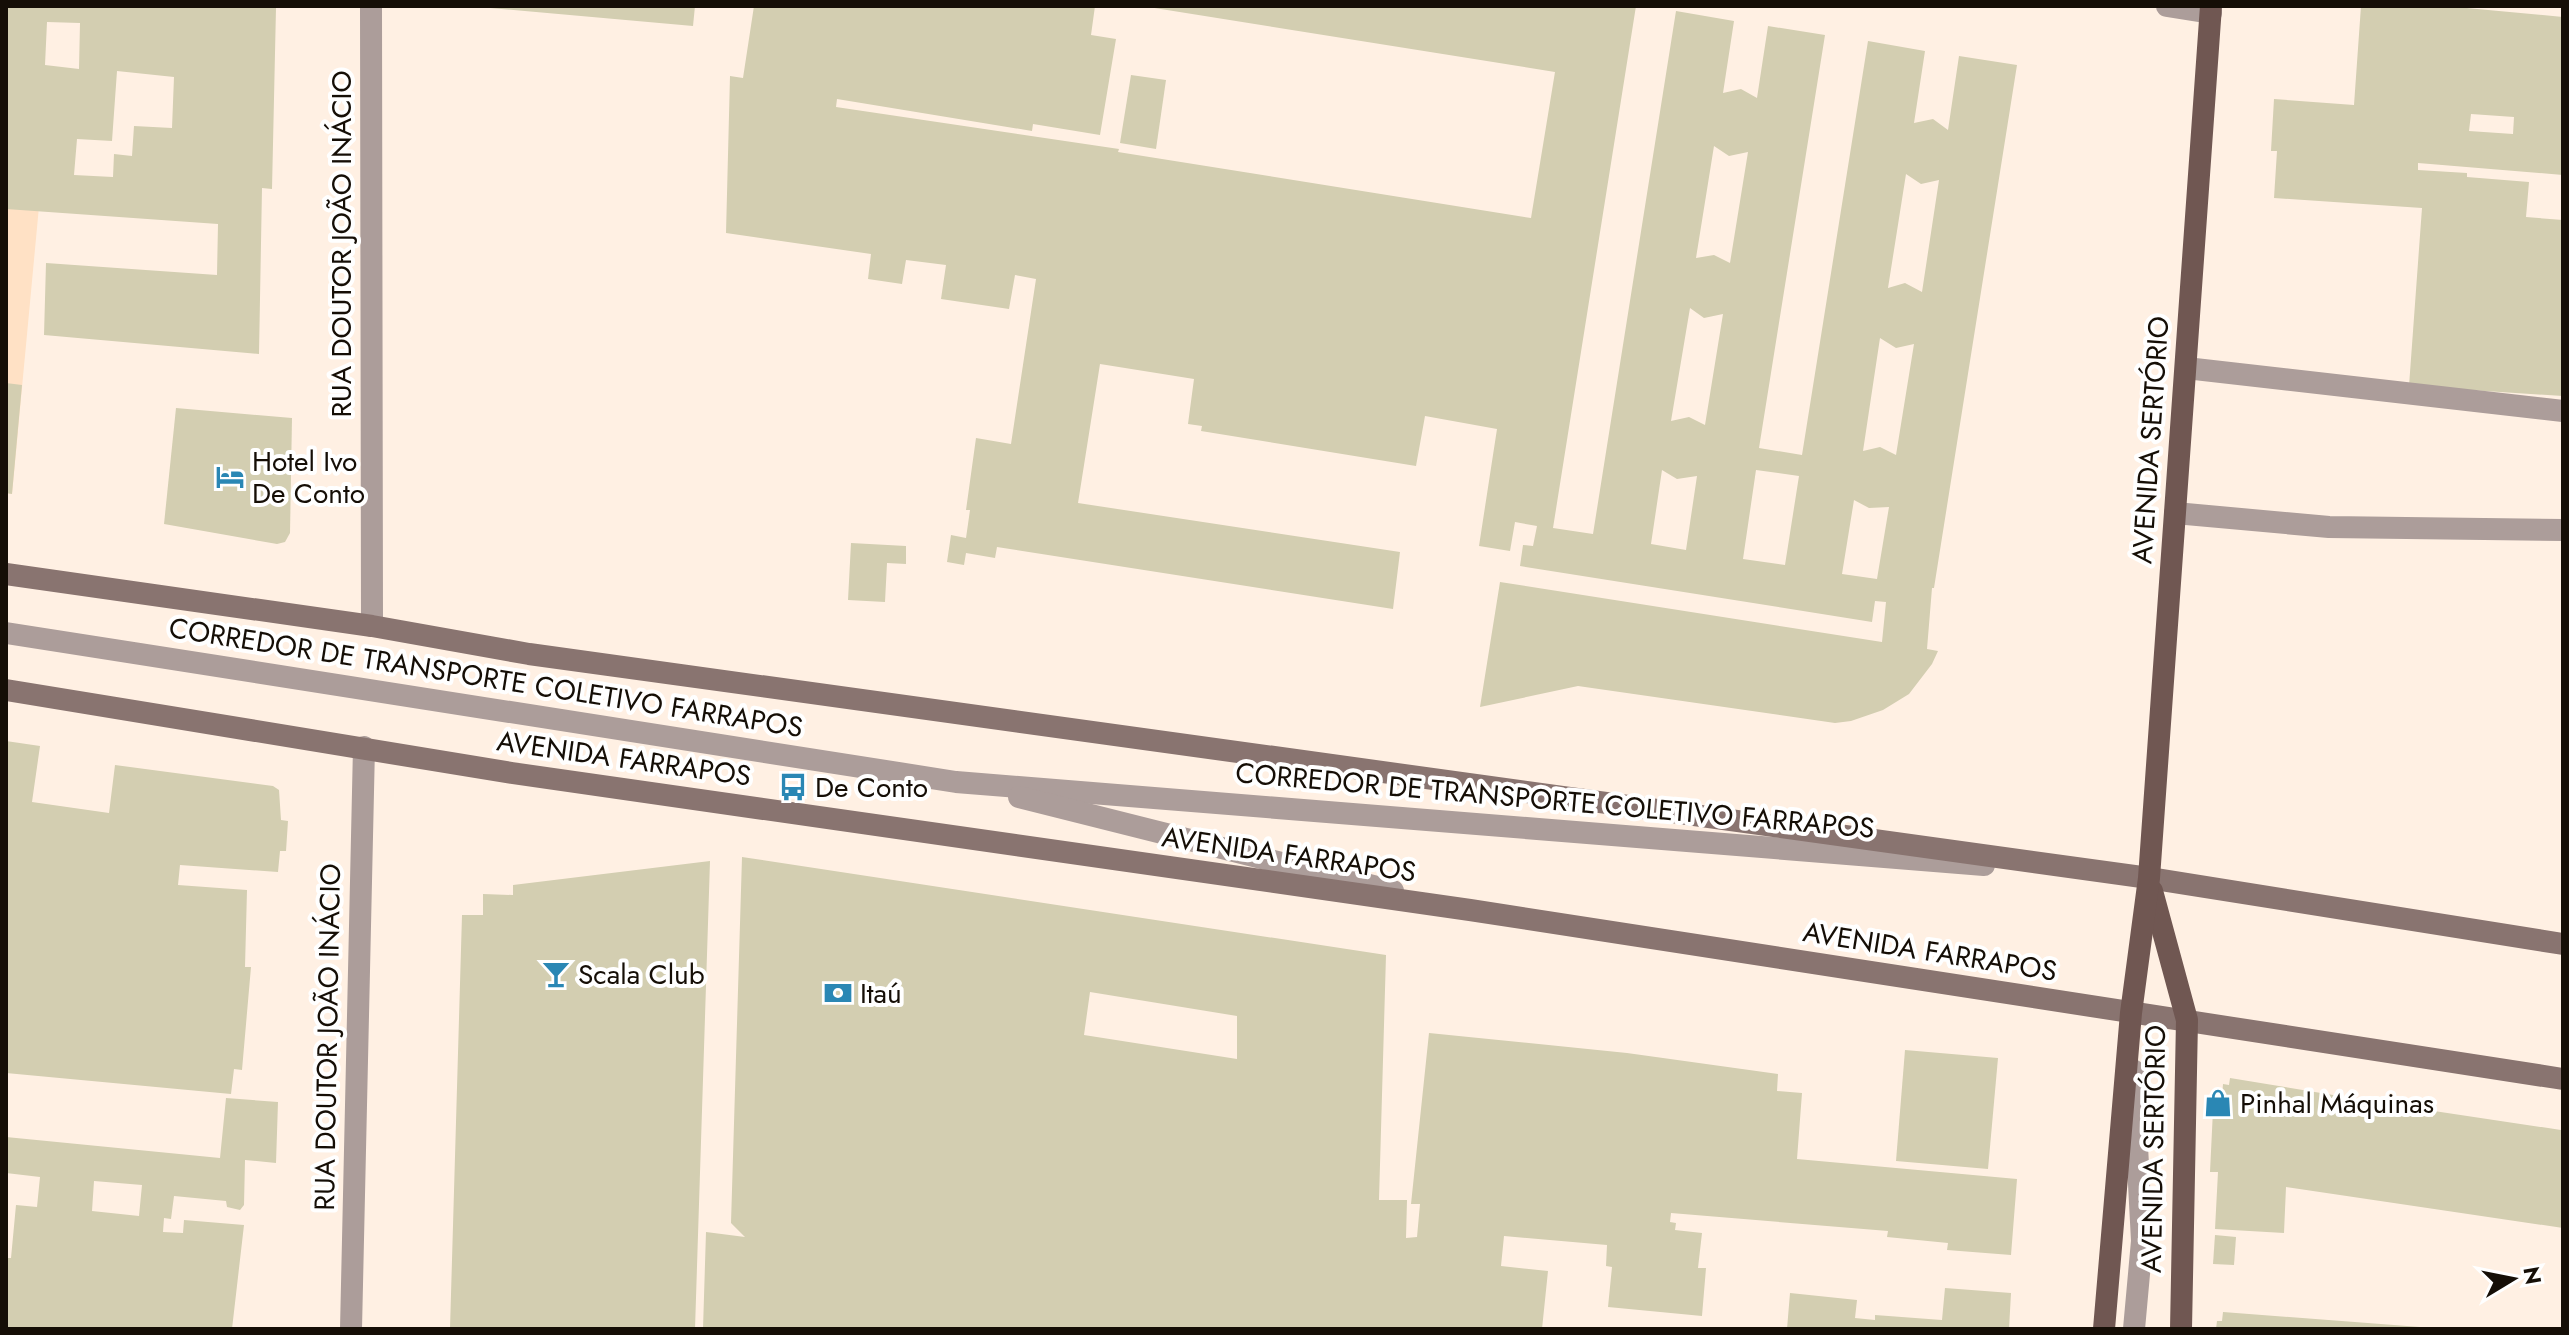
<svg xmlns="http://www.w3.org/2000/svg" width="2569" height="1335" viewBox="0 0 2569 1335" font-family="Jost,sans-serif">
<style>
.built{fill:#ffe1c5}
.building{fill:#d3ceb1;fill-rule:evenodd}
.lines{fill:none;stroke-linecap:round;stroke-linejoin:round}
.service{stroke:#ac9d9a;stroke-width:22}
.minor{stroke:#ac9d9a;stroke-width:22}
.tertiary{stroke:#ac9d9a;stroke-width:22}
.secondary{stroke:#897470;stroke-width:22}
.primary{stroke:#705752;stroke-width:22}
.labels{text-anchor:middle;stroke-width:8;stroke-linejoin:round;paint-order:stroke}
.street-label{font-size:28px;fill:#150e06;stroke:#fff}
.poi-label{font-size:28px;fill:#150e06;stroke:#fff;text-anchor:start}
</style>
<rect width="100%" height="100%" fill="#fff0e3"/>
<path class="built" d="M 6,105 L 48,111 L 12,494 L 6,493 Z"/>
<g class="building">
<path d="M 6,6 L 271,6 L 271,8 L 276,8 L 272,189 L 262,188 L 259,354 L 44,335 L 46,263 L 217,275 L 218,224 L 6,209 ZM 47,22 L 80,23 L 79,69 L 45,65 ZM 117,71 L 174,77 L 172,128 L 134,126 L 132,156 L 114,154 L 113,177 L 74,175 L 77,139 L 112,141 Z"/>
<path d="M 490,6 L 695,6 L 693,26 L 490,8 Z"/>
<path d="M 754,6 L 1095,6 L 1091,35 L 1116,39 L 1100,135 L 1033,124 L 1032,131 L 837,99 L 836,107 L 1119,149 L 1118,152 L 1531,218 L 1555,72 L 1142,6 L 1636,6 L 1553,528 L 1593,534 L 1676,11 L 1734,21 L 1723,93 L 1741,89 L 1757,98 L 1768,26 L 1825,35 L 1759,448 L 1802,455 L 1868,41 L 1925,51 L 1914,123 L 1933,119 L 1948,130 L 1959,56 L 2017,65 L 1934,588 L 1932,588 L 1927,649 L 1938,651 L 1932,664 L 1909,694 L 1883,710 L 1851,721 L 1835,723 L 1578,686 L 1480,707 L 1500,582 L 1882,642 L 1886,602 L 1875,601 L 1872,622 L 1520,566 L 1523,545 L 1533,546 L 1537,526 L 1515,522 L 1510,551 L 1479,546 L 1497,429 L 1425,416 L 1416,466 L 1201,431 L 1202,426 L 1188,424 L 1194,379 L 1100,364 L 1078,503 L 1400,552 L 1393,609 L 997,547 L 995,558 L 966,553 L 964,565 L 947,562 L 951,535 L 966,538 L 970,510 L 966,510 L 976,438 L 1011,444 L 1036,279 L 1015,275 L 1009,309 L 941,299 L 946,265 L 906,260 L 902,284 L 868,279 L 871,254 L 726,233 L 730,76 L 743,78 ZM 1714,146 L 1729,156 L 1748,152 L 1730,263 L 1714,255 L 1696,258 ZM 1906,174 L 1921,184 L 1939,180 L 1922,292 L 1905,283 L 1888,288 ZM 1690,308 L 1704,318 L 1723,314 L 1705,425 L 1689,417 L 1671,421 ZM 1880,338 L 1896,348 L 1914,344 L 1896,455 L 1880,447 L 1863,451 ZM 1662,470 L 1677,479 L 1697,476 L 1686,550 L 1651,544 ZM 1756,470 L 1799,476 L 1785,565 L 1743,559 ZM 1854,500 L 1869,508 L 1889,507 L 1877,579 L 1842,574 Z"/>
<path d="M 2361,6 L 2445,6 L 2563,17 L 2563,175 L 2418,163 L 2418,170 L 2467,173 L 2467,177 L 2529,182 L 2526,217 L 2563,220 L 2563,396 L 2409,386 L 2422,208 L 2274,198 L 2277,151 L 2271,151 L 2274,99 L 2354,105 ZM 2471,114 L 2514,117 L 2513,134 L 2469,131 Z"/>
<path d="M 1131,75 L 1166,80 L 1156,149 L 1120,143 Z"/>
<path d="M 6,383 L 22,385 L 12,494 L 6,493 Z"/>
<path d="M 176,408 L 292,418 L 290,533 L 285,542 L 277,544 L 164,524 Z"/>
<path d="M 851,543 L 906,546 L 906,564 L 887,563 L 885,602 L 848,600 Z"/>
<path d="M 6,741 L 40,746 L 32,802 L 109,813 L 115,765 L 273,786 L 279,790 L 281,820 L 288,821 L 286,851 L 280,851 L 278,872 L 180,865 L 178,885 L 247,890 L 245,967 L 251,967 L 242,1070 L 234,1069 L 231,1094 L 6,1073 Z"/>
<path d="M 742,857 L 1386,955 L 1379,1200 L 1407,1200 L 1406,1238 L 1417,1237 L 1420,1204 L 1411,1204 L 1429,1033 L 1627,1053 L 1778,1074 L 1777,1091 L 1802,1093 L 1797,1159 L 2017,1179 L 2011,1255 L 1947,1250 L 1948,1243 L 1887,1237 L 1888,1231 L 1671,1213 L 1670,1222 L 1676,1223 L 1675,1230 L 1702,1233 L 1698,1268 L 1706,1268 L 1702,1316 L 1608,1307 L 1612,1267 L 1606,1266 L 1607,1245 L 1504,1236 L 1501,1266 L 1548,1271 L 1542,1329 L 703,1329 L 706,1232 L 745,1237 L 731,1223 ZM 1090,992 L 1237,1016 L 1237,1059 L 1084,1035 Z"/>
<path d="M 710,861 L 695,1329 L 450,1329 L 462,915 L 483,915 L 483,894 L 513,895 L 513,885 Z"/>
<path d="M 1905,1050 L 1998,1058 L 1988,1169 L 1896,1161 Z"/>
<path d="M 2230,1078 L 2400,1106 L 2399,1112 L 2433,1117 L 2434,1111 L 2561,1130 L 2563,1228 L 2286,1187 L 2284,1233 L 2215,1229 L 2218,1172 L 2210,1172 L 2213,1110 L 2221,1111 L 2223,1084 L 2229,1085 Z"/>
<path d="M 226,1098 L 278,1102 L 276,1163 L 245,1160 L 244,1205 L 240,1210 L 227,1207 L 226,1201 L 174,1196 L 171,1219 L 164,1218 L 163,1232 L 183,1233 L 184,1220 L 244,1225 L 232,1329 L 6,1329 L 6,1258 L 11,1258 L 16,1205 L 37,1207 L 40,1177 L 6,1173 L 6,1137 L 220,1158 ZM 94,1181 L 142,1185 L 139,1216 L 92,1211 Z"/>
<path d="M 2215,1235 L 2236,1237 L 2234,1265 L 2213,1264 Z"/>
<path d="M 1945,1288 L 2011,1293 L 2009,1329 L 1787,1329 L 1790,1293 L 1857,1300 L 1855,1318 L 1875,1320 L 1875,1315 L 1942,1320 Z"/>
<path d="M 2223,1312 L 2420,1327 L 2420,1329 L 2216,1329 L 2217,1321 L 2222,1321 Z"/>
</g>
<g class="lines">
<g class="service">
<path d="M 2186,368 L 2563,411"/>
<path d="M 2175,513 L 2329,527 L 2563,530"/>
<path d="M 6,633 L 956,782 L 1984,865"/>
<path d="M 1019,797 L 1393,891"/>
<path d="M 2133,1070 L 2142,1241 L 2134,1329"/>
</g>
<g class="minor">
<path d="M 371,6 L 372,626"/>
<path d="M 351,1329 L 364,747"/>
</g>
<path class="tertiary" d="M 2167,6 L 2211,13"/>
<g class="secondary">
<path d="M 6,574 L 372,626 L 529,654 L 2149,878 L 2563,944"/>
<path d="M 6,690 L 512,773 L 1470,910 L 2563,1079"/>
</g>
<g class="primary">
<path d="M 2152,891 L 2187,1020 L 2181,1329"/>
<path d="M 2104,1329 L 2131,1013 L 2149,878 L 2211,6"/>
</g>
</g>
<defs>
<symbol id="hotel-bare" viewBox="-9 -9 18 18"><path d="M-6-4.5h1.5V1H6V5H4.5V3h-9V5H-6ZM-4 0a1.8 1.8 0 1 1 3.6 0ZM.5 0V-2.5h3Q6-2.5 6 0Z" fill="#2a87b4" stroke="#fff" stroke-width="2.5" paint-order="stroke"/></symbol>
<symbol id="bus-bare" viewBox="-9 -9 18 18"><path d="M-5-6H5V4H4V6H2V4H-2V6H-4V4H-5ZM-3.5-4V0h7V-4ZM-3.5 1.2v1.5H-2V1.2ZM2 1.2v1.5H3.5V1.2Z" fill="#2a87b4" stroke="#fff" stroke-width="2.5" paint-order="stroke"/></symbol>
<symbol id="bar-bare" viewBox="-9 -9 18 18"><path d="M-6-5H6L.8 .8V4.5H3.5V6h-7V4.5H-.8V.8Z" fill="#2a87b4" stroke="#fff" stroke-width="2.5" paint-order="stroke"/></symbol>
<symbol id="bank-bare" viewBox="-9 -9 18 18"><path d="M-6-4H6V4H-6ZM0-2.3a2.3 2.3 0 1 0 0 4.6a2.3 2.3 0 1 0 0-4.6Z" fill="#2a87b4" stroke="#fff" stroke-width="2.5" paint-order="stroke"/></symbol>
<symbol id="shop-bare" viewBox="-9 -9 18 18"><path d="M-5-2.5h2.3a2.7 3.5 0 0 1 5.4 0H5L5.5 6h-11ZM-1.5-2.5h3a1.5 2.3 0 0 0-3 0Z" fill="#2a87b4" stroke="#fff" stroke-width="2.5" paint-order="stroke"/></symbol>
</defs>
<g fill-rule="evenodd">
<use href="#hotel-bare" x="210" y="457" width="40" height="40"/>
<use href="#bus-bare" x="773" y="767" width="40" height="40"/>
<use href="#bar-bare" x="536" y="954" width="40" height="40"/>
<use href="#bank-bare" x="818" y="973" width="40" height="40"/>
<use href="#shop-bare" x="2198" y="1083" width="40" height="40"/>
</g>
<g class="labels">
<g class="street-label">
<text transform="translate(341 244) rotate(-90)" y="10">RUA DOUTOR JOÃO INÁCIO</text>
<text transform="translate(2150 440) rotate(-86)" y="10">AVENIDA SERTÓRIO</text>
<text transform="translate(486 677) rotate(9)" y="10">CORREDOR DE TRANSPORTE COLETIVO FARRAPOS</text>
<text transform="translate(624 758) rotate(8)" y="10">AVENIDA FARRAPOS</text>
<text transform="translate(1555 800) rotate(5)" y="10">CORREDOR DE TRANSPORTE COLETIVO FARRAPOS</text>
<text transform="translate(1289 854) rotate(8)" y="10">AVENIDA FARRAPOS</text>
<text transform="translate(1930 951) rotate(9)" y="10">AVENIDA FARRAPOS</text>
<text transform="translate(327 1037) rotate(-89)" y="10">RUA DOUTOR JOÃO INÁCIO</text>
<text transform="translate(2153 1149) rotate(-89)" y="10">AVENIDA SERTÓRIO</text>
</g>
<g class="poi-label">
<text x="252" y="471">Hotel Ivo<tspan x="252" dy="32">De Conto</tspan></text>
<text x="815" y="797">De Conto</text>
<text x="578" y="984">Scala Club</text>
<text x="860" y="1003">Itaú</text>
<text x="2240" y="1113">Pinhal Máquinas</text>
</g>
</g>
<rect width="2569" height="1335" fill="none" stroke="#150e06" stroke-width="16"/>
<g transform="translate(2513 1279) rotate(80)" stroke="#ffffff" stroke-width="6" paint-order="stroke">
<path d="M0-6L14 30L0 20L-14 30Z" fill="#150e06"/>
<text y="-12" font-size="22" font-weight="bold" text-anchor="middle" fill="#150e06">N</text>
</g>
</svg>
